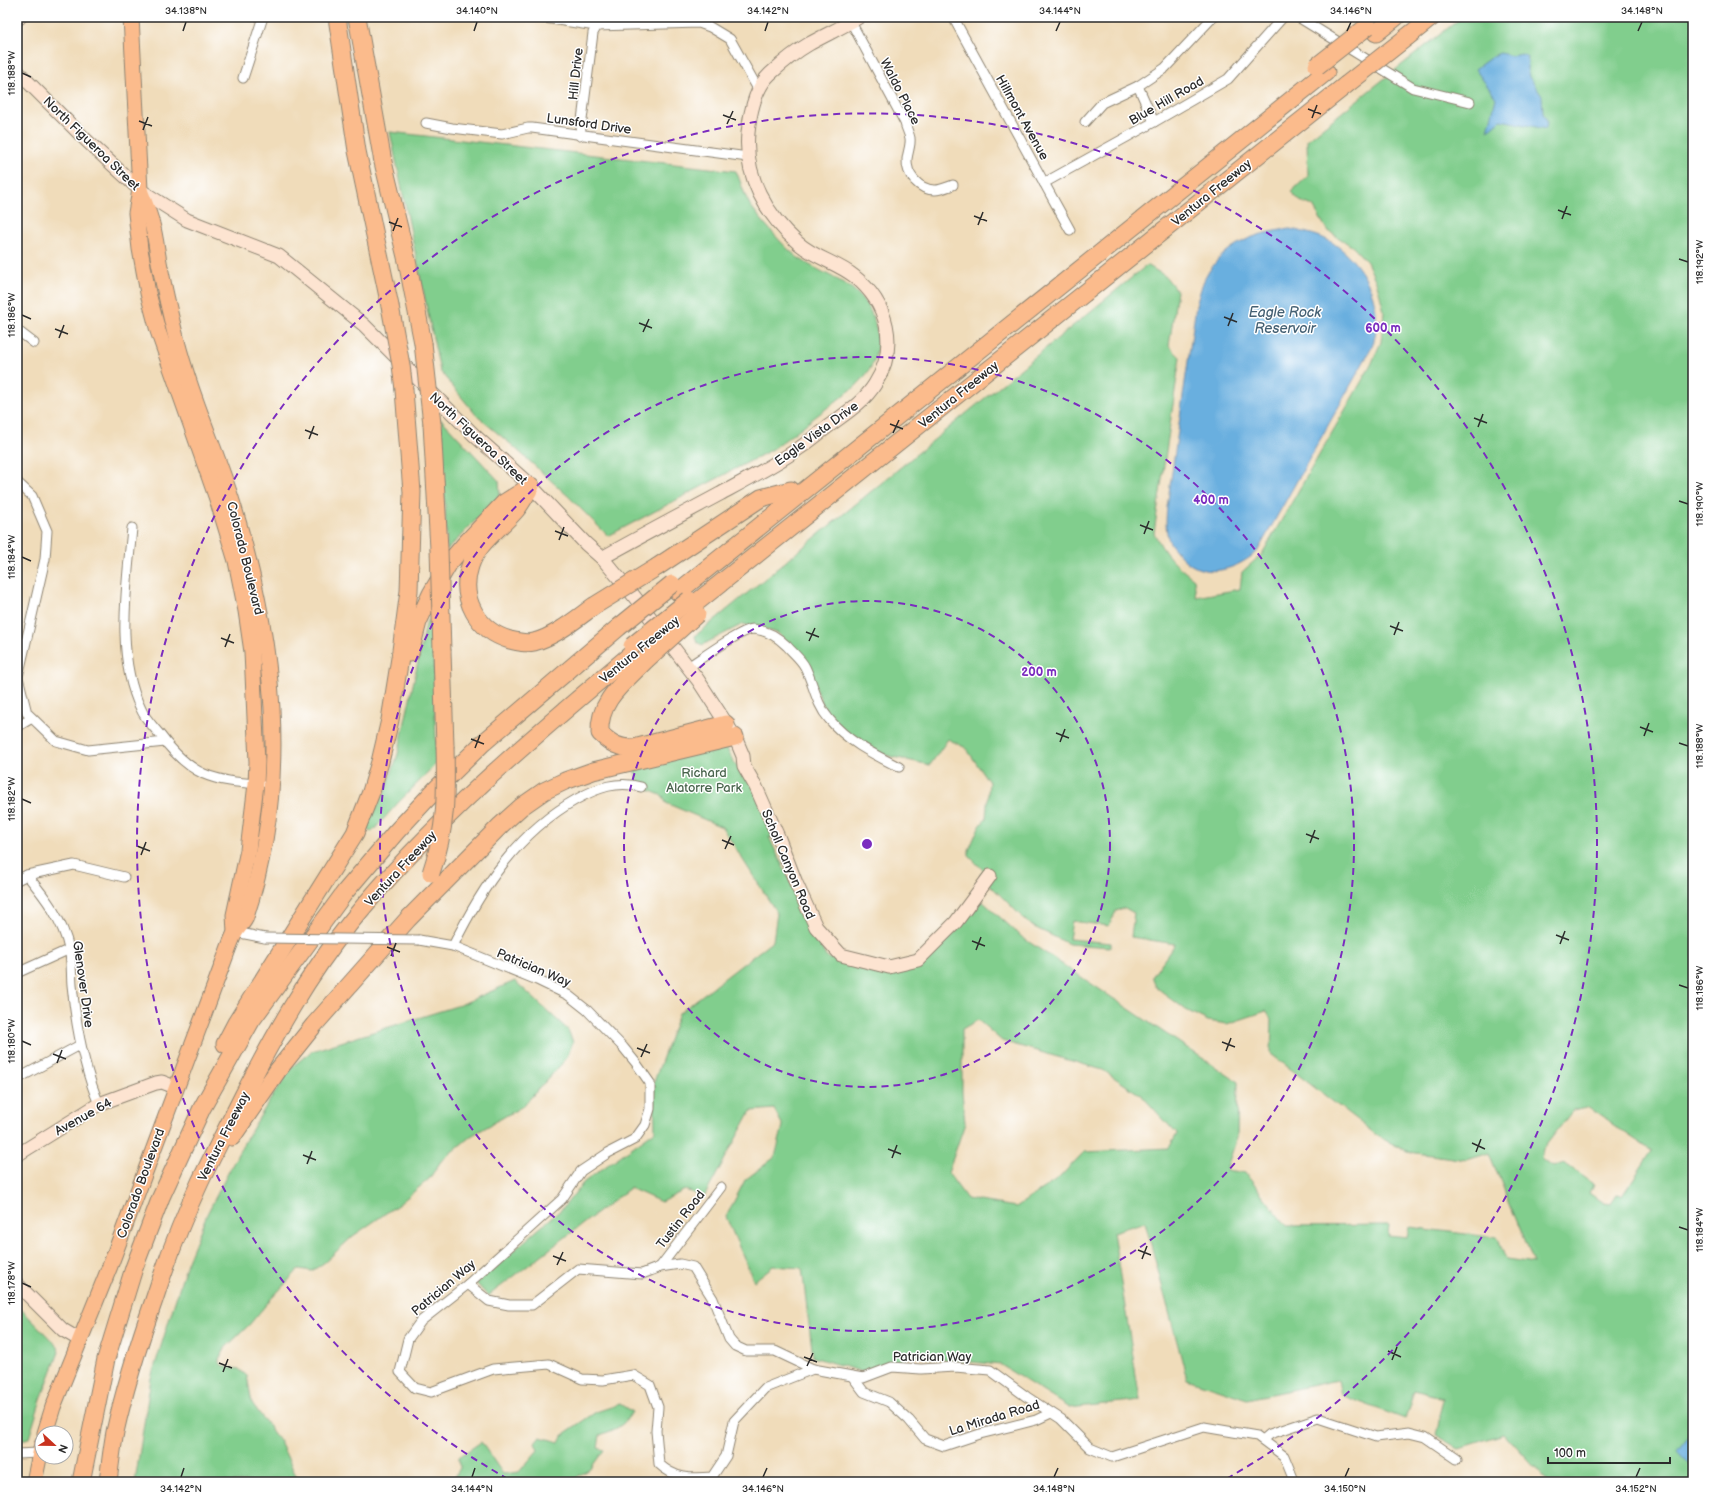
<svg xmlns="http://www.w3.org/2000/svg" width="1710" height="1499" viewBox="0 0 1710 1499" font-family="'Balsamiq Sans',sans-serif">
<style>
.green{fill:#81ce8d;stroke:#567c5c;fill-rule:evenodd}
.water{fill:#69afdf;stroke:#4a6d85}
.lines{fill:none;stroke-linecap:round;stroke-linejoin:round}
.street-casing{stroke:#8e8472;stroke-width:11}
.secondary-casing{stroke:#8e8472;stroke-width:15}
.primary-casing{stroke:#8e8472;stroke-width:17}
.highway-casing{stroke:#8e8472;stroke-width:19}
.street{stroke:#fff;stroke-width:9}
.secondary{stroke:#fde4d1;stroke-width:13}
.primary{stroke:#fbbb8c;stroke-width:15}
.highway{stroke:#fbbb8c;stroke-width:17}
.street-bridge-casing{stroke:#8e8472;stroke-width:11;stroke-linecap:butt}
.highway-bridge-casing{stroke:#8e8472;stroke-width:19;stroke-linecap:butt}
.street-bridge{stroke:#fff;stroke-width:9}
.highway-bridge{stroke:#fbbb8c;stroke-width:17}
.ticks{fill:none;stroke:#2b2b2b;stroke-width:1.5}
.ring{fill:none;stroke:#7b2cbf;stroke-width:2;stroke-dasharray:7 5}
.labels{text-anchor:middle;stroke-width:3;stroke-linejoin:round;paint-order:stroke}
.street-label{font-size:13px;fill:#2b2b2b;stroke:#fff}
.park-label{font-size:13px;fill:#49644d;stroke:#fff}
.water-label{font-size:14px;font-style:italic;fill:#446073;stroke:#fff}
.centre{fill:#7b2cbf;stroke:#fff;stroke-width:2}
.ring-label{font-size:12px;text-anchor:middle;font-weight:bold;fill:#7b2cbf;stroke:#fff;stroke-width:3;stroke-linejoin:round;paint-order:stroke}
.neatline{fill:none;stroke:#2b2b2b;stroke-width:1.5}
.ticks-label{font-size:10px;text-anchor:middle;fill:#2b2b2b}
</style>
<rect width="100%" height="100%" fill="#fff"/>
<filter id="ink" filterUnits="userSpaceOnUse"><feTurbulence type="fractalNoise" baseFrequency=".025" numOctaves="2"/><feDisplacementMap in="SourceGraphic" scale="8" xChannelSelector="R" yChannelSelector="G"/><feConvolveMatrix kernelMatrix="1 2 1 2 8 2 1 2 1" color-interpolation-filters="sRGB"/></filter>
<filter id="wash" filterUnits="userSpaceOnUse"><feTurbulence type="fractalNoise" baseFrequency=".012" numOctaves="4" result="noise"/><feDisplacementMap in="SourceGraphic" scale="16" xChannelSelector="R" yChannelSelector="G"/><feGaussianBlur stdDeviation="0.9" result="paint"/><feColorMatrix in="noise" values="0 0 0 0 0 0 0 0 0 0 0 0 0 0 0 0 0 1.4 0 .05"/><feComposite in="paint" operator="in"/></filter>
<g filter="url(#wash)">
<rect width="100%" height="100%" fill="#f0dcba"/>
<g class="green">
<path d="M 1462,17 L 1693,17 L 1693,1482 L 1548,1482 L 1504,1434 L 1459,1448 L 1436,1435 L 1444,1398 L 1414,1390 L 1405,1419 L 1341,1395 L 1338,1380 L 1247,1399 L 1187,1379 L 1145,1222 L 1113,1232 L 1140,1400 L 1069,1408 L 1001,1365 L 913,1356 L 866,1373 L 813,1357 L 802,1268 L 773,1266 L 754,1281 L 726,1217 L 745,1180 L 775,1157 L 783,1126 L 774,1109 L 751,1111 L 704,1197 L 685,1190 L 661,1202 L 630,1188 L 488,1296 L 476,1283 L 563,1208 L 584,1182 L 655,1131 L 654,1082 L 679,1013 L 773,941 L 777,913 L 722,827 L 666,803 L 663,796 L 641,787 L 632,765 L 725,745 L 735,765 L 744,766 L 779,839 L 769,837 L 826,957 C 839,961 866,973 878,974 C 922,978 956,931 982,901 L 1023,938 L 1238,1082 L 1237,1138 L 1226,1170 L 1245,1173 L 1287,1226 L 1389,1225 L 1388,1236 L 1407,1238 L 1409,1227 L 1498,1238 L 1506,1259 L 1534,1263 L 1489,1153 L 1467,1160 L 1409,1152 L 1379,1137 L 1271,1054 L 1272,1020 L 1266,1011 L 1227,1024 L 1208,1021 L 1186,1010 L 1156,987 L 1152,977 L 1175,944 L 1131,937 L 1134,913 L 1125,908 L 1116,911 L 1109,926 L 1072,921 L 1069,939 L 1111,943 L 1111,947 L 1069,944 L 1030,925 L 980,875 L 984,871 L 969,856 L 969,850 L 978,829 L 986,818 L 989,782 L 966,748 L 948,739 L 930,765 L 880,754 L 843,731 L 827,714 L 804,660 L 778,633 L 743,624 L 702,645 L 697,642 L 695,636 L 1147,265 L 1165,276 L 1177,291 L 1169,346 L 1180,357 L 1154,533 C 1165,555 1174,564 1194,579 L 1196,597 L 1240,589 L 1242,572 L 1262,554 L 1371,365 L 1381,342 L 1384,311 L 1377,284 L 1367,262 L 1353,247 L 1327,230 L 1313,206 L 1300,201 L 1291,192 L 1308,176 L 1307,140 ZM 978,1020 L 1002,1041 L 1103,1070 L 1142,1096 L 1177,1134 L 1169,1148 L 1084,1152 L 1058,1179 L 1016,1207 L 967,1199 L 948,1173 L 965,1123 L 962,1092 L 962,1029 ZM 1587,1107 L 1652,1151 L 1622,1196 L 1617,1195 L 1611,1204 L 1604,1203 L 1590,1193 L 1594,1184 L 1564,1163 L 1553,1167 L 1541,1159 L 1543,1149 L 1573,1110 Z"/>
<path d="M 390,132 L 736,171 C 741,182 744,195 750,205 C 761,220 782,245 797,257 C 812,268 831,275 847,285 C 873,302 885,336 872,365 C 868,373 862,380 856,386 L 773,449 L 608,536 L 568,496 L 513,446 L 477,416 L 440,371 Z"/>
<path d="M 441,419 L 499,481 L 500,495 L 447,550 Z"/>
<path d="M 427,620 L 434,622 L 434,692 L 437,763 L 397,804 L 372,832 L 366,828 L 386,789 L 398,754 Z"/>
<path d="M 515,981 L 568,1030 L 573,1042 L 566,1059 L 523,1106 L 471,1136 L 441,1161 L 429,1179 L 399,1204 L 353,1236 L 325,1262 L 312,1271 L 299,1269 L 270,1300 L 249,1325 L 225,1348 L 219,1359 L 219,1363 L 226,1367 L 239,1369 L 247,1376 L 252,1403 L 280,1442 L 299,1482 L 135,1482 L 151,1378 L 187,1263 L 207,1214 L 242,1146 L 270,1100 L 293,1066 L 312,1051 L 460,1005 Z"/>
<path d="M 18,1308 L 21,1309 L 58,1347 L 59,1352 L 41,1399 L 29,1438 L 17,1441 L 17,1309 Z"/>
<path d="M 620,1404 L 632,1412 C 623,1427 616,1429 600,1435 L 598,1448 L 604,1450 L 590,1469 L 569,1482 L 452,1482 L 460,1468 L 459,1457 L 481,1442 L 503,1474 L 519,1472 L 538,1450 L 535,1443 L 540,1437 L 559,1442 L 565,1433 L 596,1412 Z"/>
</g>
<g class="water">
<path d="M 1500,53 L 1512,56 L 1522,54 L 1528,57 L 1527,69 L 1529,77 L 1542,96 L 1543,113 L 1547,121 L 1546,129 L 1501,120 L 1488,131 L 1496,98 L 1475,69 L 1493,56 Z"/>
<path d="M 1290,229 C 1304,232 1320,235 1333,243 C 1363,263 1382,300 1375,336 C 1374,343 1370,350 1367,356 L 1257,552 C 1233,572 1200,581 1178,553 C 1175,549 1171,545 1169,541 C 1165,529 1166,518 1167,507 L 1196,306 C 1198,299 1200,292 1202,285 C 1217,248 1252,232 1290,229 Z"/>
<path d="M 1693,1423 L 1693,1468 L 1677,1451 L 1689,1435 Z"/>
</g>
</g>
<g filter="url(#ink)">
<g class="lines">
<defs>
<g id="street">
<path d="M 538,17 L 596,26 L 699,23 L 710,27 L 730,39 L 758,89"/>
<path d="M 953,17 L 1070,230"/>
<path d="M 1298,17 L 1413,88 L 1470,102"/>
<path d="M 851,22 L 905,123 C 906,128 909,133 910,138 C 911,145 908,151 907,159 C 906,175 919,190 935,190 C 941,190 947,187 953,185"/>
<path d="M 243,78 L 263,17"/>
<path d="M 1138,86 L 1154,122"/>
<path d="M 1085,122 L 1102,103 L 1138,86 L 1165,68 L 1213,17"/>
<path d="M 426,123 L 452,128 L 502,134 L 528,128 L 532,128 L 748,157"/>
<path d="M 580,136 L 593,33 L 602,17"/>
<path d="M 1044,183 L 1154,122 L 1228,79 L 1283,17"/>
<path d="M 17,330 L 34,343"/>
<path d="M 17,482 L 32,496 L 47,531 L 45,559 L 18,677 L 27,713 L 56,741 L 88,750 L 165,742"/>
<path d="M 132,528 C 127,585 115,656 141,709 C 145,719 154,727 161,736 C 191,776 212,781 260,784"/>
<path d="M 688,667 C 699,660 742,629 753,629 C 767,630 778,637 787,646 C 793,653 801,659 805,667 C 814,685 816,704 829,719 C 848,742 873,754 899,767"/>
<path d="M 17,727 L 32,718"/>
<path d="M 27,875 C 45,897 63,920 69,949 C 72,960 71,973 72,985 C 76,1026 83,1066 99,1104"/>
<path d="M 17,880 L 27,875 L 74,865 L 124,877"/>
<path d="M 235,932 L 265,938"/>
<path d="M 419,940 L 453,946 L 537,980 L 568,995 L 587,1010 L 623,1047 L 636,1063 L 650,1083 L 650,1109 L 645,1125 L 635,1139 L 608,1153 L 581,1171 L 562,1199 L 468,1284 L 421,1321 L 408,1339 L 400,1372 L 415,1388 L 431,1392 L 493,1369 L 549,1364 L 582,1379 L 603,1380 L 633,1375 L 650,1385 L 658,1407 L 656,1431 L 659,1464 C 675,1479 691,1479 712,1477 L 726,1456 L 734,1421 L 765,1388 L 813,1369 L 863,1378 L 892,1367 L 921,1369 L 955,1367 L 990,1370 L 1027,1397 L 1061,1419 L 1090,1448 L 1112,1457 L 1204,1427 L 1257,1436 L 1284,1456 L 1293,1478 L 1291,1482"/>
<path d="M 453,946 C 482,887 518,832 577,799 C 597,788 618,780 641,787"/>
<path d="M 17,973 L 70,949"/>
<path d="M 17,1079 L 80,1045"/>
<path d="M 660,1267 L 721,1187"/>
<path d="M 468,1284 L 489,1301 L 509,1305 L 532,1305 L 578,1269 L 642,1274 L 660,1267 L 680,1264 L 693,1267 L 713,1299 L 729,1339 L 735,1346 L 746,1351 L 775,1351 L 813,1369"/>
<path d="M 852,1376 L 864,1392 L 889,1402 L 909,1420 L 925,1439 L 944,1446 L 980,1434 L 1036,1420 L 1051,1413"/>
<path d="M 1263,1440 L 1270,1434 L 1318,1418 L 1376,1437 L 1409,1433 L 1425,1437 L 1457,1459"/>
<path d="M 17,1454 L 39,1453"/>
</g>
<g id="secondary">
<path d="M 17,19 L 20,17"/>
<path d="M 17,71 L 87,141 L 140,190 L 187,220 L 279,256 L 364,325 L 474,435 L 531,486 L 586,544 L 602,558 L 630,591 L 698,680 L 735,737 L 743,756 L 744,766 L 756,787 L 779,839 L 796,883 L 816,927 L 841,955 L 889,967 L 918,960 L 956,922 L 990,876"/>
<path d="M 602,558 C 641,536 681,515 720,494 C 746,480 773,466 798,449 C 809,442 819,433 830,425 C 846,413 864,402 875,384 C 899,346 888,303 854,276 C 838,263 815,258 798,243 C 766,215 744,176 748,133 C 750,113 755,88 770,74 C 782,63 795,52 809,44 C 825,35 843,27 859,17"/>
<path d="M 17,1155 L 99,1104 L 156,1083 L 162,1082 L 175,1087"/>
<path d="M 17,1284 L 63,1330 L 80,1340"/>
</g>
<g id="primary">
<path d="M 131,17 L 140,190 L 136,213 L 140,249 L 148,293 L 158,331 L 217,499 L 236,561 L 246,611 L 252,652 L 257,762 L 256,784 L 248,850 L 234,915 L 235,932"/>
<path d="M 45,1433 L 53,1407 L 110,1266 L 223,963 C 227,953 230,942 235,933 C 238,927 244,923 246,917 C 292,777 274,635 231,498 C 217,454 198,412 185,369 C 174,335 167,301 160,267 C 157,253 156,238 152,224 C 149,212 144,201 140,190"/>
<path d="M 34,1482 L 42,1444"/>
</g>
<g id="highway">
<path d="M 337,17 L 357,151 L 390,306"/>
<path d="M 357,17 L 383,162 L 407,261 L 423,343"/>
<path d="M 1376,33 L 1396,17"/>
<path d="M 1407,37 L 1432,17"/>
<path d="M 432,424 L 439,549"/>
<path d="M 529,490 C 525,496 521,504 516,510 C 500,529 477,543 470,566 C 459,599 478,631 510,640 C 518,642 526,644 534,642 C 556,636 576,619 594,606"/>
<path d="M 657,567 L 761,498 L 791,490"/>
<path d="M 678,592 L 1326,72"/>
<path d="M 692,606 L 1346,85"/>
<path d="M 442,651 L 445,746"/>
<path d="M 410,653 L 418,622 L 431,594 L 449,563 L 466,543 L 504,503 L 531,486"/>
<path d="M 646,660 C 625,682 598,700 600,733 C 611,744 619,748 634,748 L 726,724"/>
<path d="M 225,1044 L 236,1023 L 355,833 L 371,792 L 380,762 L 390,720 L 400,658 L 409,591 L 412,492 L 404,390"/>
<path d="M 232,1137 L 278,1070 L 314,1025 L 408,919 L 501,825 L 521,807 L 544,791 L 565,781 L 593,771 L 735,737"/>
<path d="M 81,1482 L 106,1359 L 134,1268 L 161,1197 L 202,1108 L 251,1021 L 345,892 L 396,832 L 437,788 L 483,743 L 619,627"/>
<path d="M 108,1482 C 110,1465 112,1448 115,1432 C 125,1387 139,1343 154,1300 C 167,1260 182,1220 200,1182 C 214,1153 229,1124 243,1096 C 274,1036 307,976 350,923 C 433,820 535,735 636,650"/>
</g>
</defs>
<use href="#street" class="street-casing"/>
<use href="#secondary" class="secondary-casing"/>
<use href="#primary" class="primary-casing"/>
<use href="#highway" class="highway-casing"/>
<use href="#street" class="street"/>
<use href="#secondary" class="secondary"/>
<use href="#primary" class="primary"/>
<use href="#highway" class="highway"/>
<defs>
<path id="street-bridge" d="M 265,938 L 419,940"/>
<g id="highway-bridge">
<path d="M 1317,66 L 1368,26"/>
<path d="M 1346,85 L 1407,37"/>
<path d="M 390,306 L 401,365 L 404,390"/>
<path d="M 423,343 L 432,424"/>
<path d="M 439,549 L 442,651"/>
<path d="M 594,606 L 657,567"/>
<path d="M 619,627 L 672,584"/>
<path d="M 632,646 L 689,600"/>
<path d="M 646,660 L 697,614"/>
<path d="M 431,873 C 447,827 446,794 445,746"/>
</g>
</defs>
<use href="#street-bridge" class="street-bridge-casing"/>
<use href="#highway-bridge" class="highway-bridge-casing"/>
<use href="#street-bridge" class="street-bridge"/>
<use href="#highway-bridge" class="highway-bridge"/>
</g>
</g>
<path class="ticks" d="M 183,31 L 186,22M 474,31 L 477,22M 765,31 L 768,22M 1056,31 L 1060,22M 1347,31 L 1351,22M 1638,31 L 1642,22M 22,73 L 31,77M 1308,109 L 1321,114M 723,115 L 736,120M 1312,118 L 1317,105M 139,121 L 152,126M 727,124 L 733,111M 143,130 L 148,117M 1558,210 L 1571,215M 974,216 L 987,221M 1562,219 L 1567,206M 389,222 L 402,227M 978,225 L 983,212M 393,231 L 398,218M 1679,259 L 1688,262M 22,315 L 31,319M 1224,317 L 1237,322M 639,323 L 652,328M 1228,326 L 1233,313M 55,329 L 68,334M 643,332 L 649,319M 59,338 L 64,325M 1474,418 L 1487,423M 890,424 L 903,429M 1478,427 L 1483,414M 305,430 L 318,435M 893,433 L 899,420M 309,439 L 314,426M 1679,501 L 1688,504M 1140,525 L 1153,530M 555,531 L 568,536M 1144,534 L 1149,521M 559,540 L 564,527M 22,557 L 31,561M 1390,626 L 1403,631M 806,632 L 819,637M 1394,635 L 1399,622M 221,638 L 234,643M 809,641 L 815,628M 225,647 L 230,634M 1640,727 L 1653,732M 1056,733 L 1069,738M 1644,736 L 1649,723M 471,739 L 484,744M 1060,742 L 1065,729M 1679,743 L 1688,746M 475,748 L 480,735M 22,799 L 31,803M 1306,834 L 1319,839M 722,840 L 734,845M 1310,843 L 1315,830M 137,846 L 150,851M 725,849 L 731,836M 141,855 L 146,842M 1556,935 L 1569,940M 972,941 L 985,946M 1560,944 L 1565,931M 387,947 L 400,952M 976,950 L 981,937M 391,956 L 396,943M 1679,985 L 1688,988M 22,1041 L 31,1045M 1222,1042 L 1235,1047M 637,1048 L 650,1053M 1226,1051 L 1231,1038M 53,1054 L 66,1059M 641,1057 L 647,1044M 57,1063 L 62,1050M 1472,1143 L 1485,1149M 888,1149 L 901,1154M 1476,1152 L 1481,1139M 303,1155 L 316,1160M 892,1158 L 897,1145M 307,1164 L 312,1151M 1679,1227 L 1688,1230M 1138,1250 L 1151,1255M 553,1256 L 566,1261M 1142,1259 L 1147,1246M 557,1265 L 563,1252M 22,1283 L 31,1287M 1388,1351 L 1401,1357M 804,1357 L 817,1362M 1392,1360 L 1397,1347M 219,1363 L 232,1368M 807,1366 L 813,1353M 223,1372 L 228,1359M 181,1477 L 184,1468M 472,1477 L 475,1468M 763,1477 L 767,1468M 1054,1477 L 1058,1468M 1345,1477 L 1349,1468M 1636,1477 L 1640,1468"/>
<g class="ring">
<circle cx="867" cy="844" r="243"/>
<circle cx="867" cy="844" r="487"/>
<path d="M508 1479A730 730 0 1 1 1226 1479"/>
</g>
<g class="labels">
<g class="street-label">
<text transform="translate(575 74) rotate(-84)" y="5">Hill Drive</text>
<text transform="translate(901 91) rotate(63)" y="5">Waldo Place</text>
<text transform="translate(1166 100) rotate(-30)" y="5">Blue Hill Road</text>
<text transform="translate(1023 117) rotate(61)" y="5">Hillmont Avenue</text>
<text transform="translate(589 123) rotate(8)" y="5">Lunsford Drive</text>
<text transform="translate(92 143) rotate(44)" y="5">North Figueroa Street</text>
<text transform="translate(1211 192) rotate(-39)" y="5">Ventura Freeway</text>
<text transform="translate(958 394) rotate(-39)" y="5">Ventura Freeway</text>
<text transform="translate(816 433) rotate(-36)" y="5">Eagle Vista Drive</text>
<text transform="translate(479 438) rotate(43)" y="5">North Figueroa Street</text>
<text transform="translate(246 558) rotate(76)" y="5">Colorado Boulevard</text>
<text transform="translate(639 649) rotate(-39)" y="5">Ventura Freeway</text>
<text transform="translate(789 864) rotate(67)" y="5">Scholl Canyon Road</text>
<text transform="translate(400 868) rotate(-47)" y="5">Ventura Freeway</text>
<text transform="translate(534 967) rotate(23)" y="5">Patrician Way</text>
<text transform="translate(84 984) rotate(82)" y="5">Glenover Drive</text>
<text transform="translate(83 1116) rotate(-29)" y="5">Avenue 64</text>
<text transform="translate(223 1136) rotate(-63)" y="5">Ventura Freeway</text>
<text transform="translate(140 1183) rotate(-70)" y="5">Colorado Boulevard</text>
<text transform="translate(680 1219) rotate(-52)" y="5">Tustin Road</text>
<text transform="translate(443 1287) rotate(-40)" y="5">Patrician Way</text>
<text x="932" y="1361">Patrician Way</text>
<text transform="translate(994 1417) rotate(-17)" y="5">La Mirada Road</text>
</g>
<g class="park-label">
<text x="704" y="777">Richard<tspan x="704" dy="15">Alatorre Park</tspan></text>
</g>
<g class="water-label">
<text x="1285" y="317">Eagle Rock<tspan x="1285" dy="16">Reservoir</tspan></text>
</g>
</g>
<circle cx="867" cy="844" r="6" class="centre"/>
<g class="ring-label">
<text x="1383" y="332">600 m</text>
<text x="1211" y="504">400 m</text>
<text x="1039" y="676">200 m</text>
</g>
<rect width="1710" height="1499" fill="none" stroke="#fff" stroke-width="44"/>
<g transform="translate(54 1445) rotate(112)"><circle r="19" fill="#ffffff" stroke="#aaaaaa"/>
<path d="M0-3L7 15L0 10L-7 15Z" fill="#c8321e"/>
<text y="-6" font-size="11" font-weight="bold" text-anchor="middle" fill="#2b2b2b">N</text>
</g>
<path d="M1548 1457v6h122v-6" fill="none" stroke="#2b2b2b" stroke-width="2"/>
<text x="1554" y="1457" font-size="12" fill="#2b2b2b" stroke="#ffffff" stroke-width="3" paint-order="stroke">100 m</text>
<rect x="22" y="22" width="1666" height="1455" class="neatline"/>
<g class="ticks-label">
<text x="186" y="14">34.138°N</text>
<text x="477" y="14">34.140°N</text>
<text x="768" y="14">34.142°N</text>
<text x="1060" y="14">34.144°N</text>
<text x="1351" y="14">34.146°N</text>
<text x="1642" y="14">34.148°N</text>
<text transform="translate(11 73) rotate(-90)" y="4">118.188°W</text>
<text transform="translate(1699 262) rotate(-90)" y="4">118.192°W</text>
<text transform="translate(11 315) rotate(-90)" y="4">118.186°W</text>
<text transform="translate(1699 504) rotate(-90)" y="4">118.190°W</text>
<text transform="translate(11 557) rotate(-90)" y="4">118.184°W</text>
<text transform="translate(1699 746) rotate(-90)" y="4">118.188°W</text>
<text transform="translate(11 799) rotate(-90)" y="4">118.182°W</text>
<text transform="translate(1699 988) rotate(-90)" y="4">118.186°W</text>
<text transform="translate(11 1041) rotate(-90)" y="4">118.180°W</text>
<text transform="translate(1699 1230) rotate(-90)" y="4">118.184°W</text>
<text transform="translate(11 1283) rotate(-90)" y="4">118.178°W</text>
<text x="181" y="1492">34.142°N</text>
<text x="472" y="1492">34.144°N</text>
<text x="763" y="1492">34.146°N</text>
<text x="1054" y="1492">34.148°N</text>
<text x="1345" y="1492">34.150°N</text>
<text x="1636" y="1492">34.152°N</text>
</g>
</svg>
